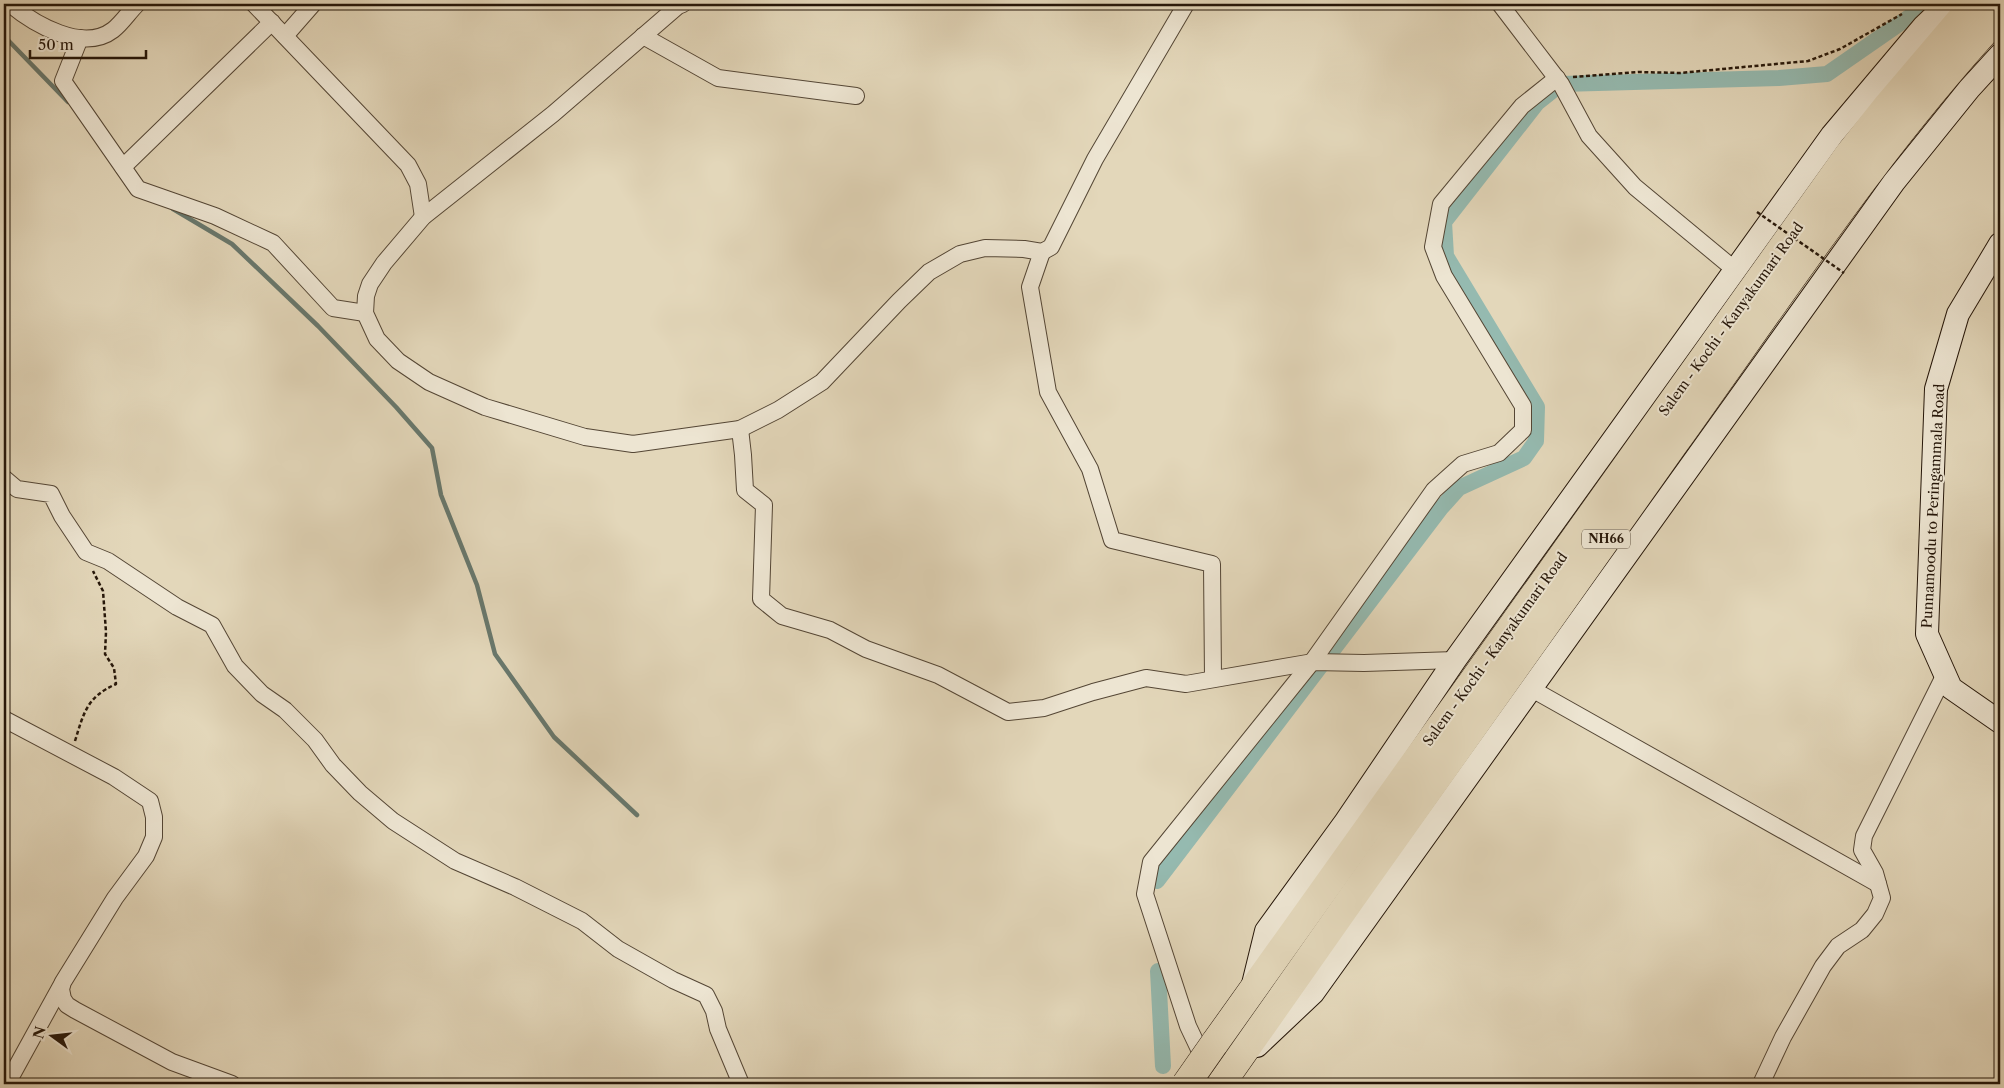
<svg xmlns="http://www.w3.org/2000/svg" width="2004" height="1088" viewBox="0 0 2004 1088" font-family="'Libre Caslon Text',serif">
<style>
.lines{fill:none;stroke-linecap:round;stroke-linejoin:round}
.stream{stroke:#68786d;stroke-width:4.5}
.canal{stroke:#95bab0;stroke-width:16}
.street-casing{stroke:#544635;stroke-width:18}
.secondary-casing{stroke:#251609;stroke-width:24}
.highway-casing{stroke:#251609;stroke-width:29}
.path{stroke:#251609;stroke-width:2.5;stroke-dasharray:4 2.5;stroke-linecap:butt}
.street{stroke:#ede5d2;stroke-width:16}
.secondary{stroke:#ede5d2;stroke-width:22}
.highway{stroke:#e3d7ba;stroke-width:28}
.highway-bridge-casing{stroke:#251609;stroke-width:29;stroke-linecap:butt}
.path-bridge{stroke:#251609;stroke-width:2.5;stroke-dasharray:4 2.5;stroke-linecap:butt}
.highway-bridge{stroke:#e3d7ba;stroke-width:28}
.labels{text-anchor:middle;stroke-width:4;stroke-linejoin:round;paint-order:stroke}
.shield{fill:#ede5d2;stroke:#615445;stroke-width:1}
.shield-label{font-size:12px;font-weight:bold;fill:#251609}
.street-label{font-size:14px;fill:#251609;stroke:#ede5d2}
</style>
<rect width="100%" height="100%" fill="#e3d7ba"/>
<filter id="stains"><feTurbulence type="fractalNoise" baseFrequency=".004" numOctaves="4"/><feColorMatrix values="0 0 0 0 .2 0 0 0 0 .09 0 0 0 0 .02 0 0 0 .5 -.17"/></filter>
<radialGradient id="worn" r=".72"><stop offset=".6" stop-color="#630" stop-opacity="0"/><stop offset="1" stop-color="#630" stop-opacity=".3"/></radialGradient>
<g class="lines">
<g class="stream">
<path d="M 4,36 L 68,102"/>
<path d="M 173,209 L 232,244 L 318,326 L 396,407 L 432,448 L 441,495 L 477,585 L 495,654 L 554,737 L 637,815"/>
</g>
<g class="canal">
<path d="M 1157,881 L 1441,508 L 1459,488 L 1524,458 L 1536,441 L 1537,407 L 1446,256 L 1444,222 L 1537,103 L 1561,84 L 1779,78 L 1827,74 L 1928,4"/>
<path d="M 1158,971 L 1163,1066"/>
</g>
<defs>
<g id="street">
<path d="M 10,4 C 34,24 83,53 113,30 C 122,23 129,12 137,4"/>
<path d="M 254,4 L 408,165 L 418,184 L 423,217"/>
<path d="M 683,4 L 678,6 L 553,114 L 423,217 L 384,263 L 370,284 L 366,296 L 365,313 L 377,339 L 398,361 L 429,382 L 485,407 L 585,437 L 633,444 L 740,429 L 778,410 L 822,382 L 899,301 L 929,272 L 960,254 L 985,248 L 1024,249 L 1042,252 L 1051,247 L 1095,159 L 1186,4"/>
<path d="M 1500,4 L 1561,84 L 1589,136 L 1635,187 L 1734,269"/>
<path d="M 285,36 L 313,4"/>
<path d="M 643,36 L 718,78 L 856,96"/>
<path d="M 80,38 L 63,81 L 138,189 L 215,216 L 273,243 L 333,308 L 365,313"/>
<path d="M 123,167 L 272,22"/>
<path d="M 1042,252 L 1030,287 L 1048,392 L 1090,469 L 1112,540 L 1212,564 L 1213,679"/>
<path d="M 740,429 L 743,455 L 745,490 L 764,505 L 761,599 L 782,616 L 830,630 L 866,649 L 938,675 L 1008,712 L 1044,708 L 1093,692 L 1146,678 L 1186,684 L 1313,662 L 1364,663 L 1455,660"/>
<path d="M 4,478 L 17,489 L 51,494 L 62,516 L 86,552 L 108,561 L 177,607 L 212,625 L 235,666 L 262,694 L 285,710 L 315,740 L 333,765 L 360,793 L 393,821 L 455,861 L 515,887 L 582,921 L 618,949 L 673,980 L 706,995 L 714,1011 L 718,1029 L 741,1084"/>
<path d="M 1530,688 L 1878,884"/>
<path d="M 4,719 L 114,777 L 150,801 L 154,817 L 154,837 L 146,856 L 115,898 L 63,982 L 61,989 L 63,999 L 67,1005 L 75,1010 L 172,1062 L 232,1084"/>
<path d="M 1206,1064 L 1188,1026 L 1145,894 L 1151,862 L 1312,662 L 1434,490 L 1463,464 L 1499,453 L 1523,430 L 1523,406 L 1444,276 L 1433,247 L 1441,204 L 1522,106 L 1557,78"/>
<path d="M 7,1084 L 62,984"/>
<path d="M 1761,1084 L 1783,1037 L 1823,966 L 1838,946 L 1862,930 L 1875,914 L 1882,898 L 1875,873 L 1862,850 L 1864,836 L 1945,674"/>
</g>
<g id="secondary">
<path d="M 2000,244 L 1958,314 L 1936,389 L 1927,634 L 1951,688 L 2000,722"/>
<path d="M 1253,984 L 1266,931 L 1346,821 L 1455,660 L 1832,135 L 1923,27 L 1947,4"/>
<path d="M 1257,1046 L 1313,993 L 1894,182 L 1969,89 L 2000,55"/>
</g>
<g id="highway">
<path d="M 1214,1044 L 1849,154 L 1888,105 L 1974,4"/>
<path d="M 1221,1084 C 1371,870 1522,657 1674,444 C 1779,298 1878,146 2000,15"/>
</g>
</defs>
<use href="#street" class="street-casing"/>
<use href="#secondary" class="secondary-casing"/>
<use href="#highway" class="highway-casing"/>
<g class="path">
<path d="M 1573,77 L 1638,72 L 1680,73 L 1808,61 L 1840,49 L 1902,14"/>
<path d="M 75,741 C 84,712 87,697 116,684 L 114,668 L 105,654 L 106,632 L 103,591 L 93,571"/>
</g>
<use href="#street" class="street"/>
<use href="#secondary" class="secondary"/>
<use href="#highway" class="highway"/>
<defs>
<path id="highway-bridge" d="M 1186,1084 L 1214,1044"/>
</defs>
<use href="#highway-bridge" class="highway-bridge-casing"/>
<path class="path-bridge" d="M 1757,212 L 1844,273"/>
<use href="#highway-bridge" class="highway-bridge"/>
</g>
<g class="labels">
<rect class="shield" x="1582" y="529.5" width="48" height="19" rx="4"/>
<g class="shield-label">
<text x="1606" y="543">NH66</text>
</g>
<g class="street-label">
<text transform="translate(1731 319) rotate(-54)" y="5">Salem - Kochi - Kanyakumari Road</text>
<text transform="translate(1933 506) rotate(-87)" y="5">Punnamoodu to Peringammala Road</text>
<text transform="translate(1495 649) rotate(-54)" y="5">Salem - Kochi - Kanyakumari Road</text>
</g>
</g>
<rect width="2004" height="1088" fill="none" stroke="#e3d7ba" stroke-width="20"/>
<rect x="5" y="5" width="1994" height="1078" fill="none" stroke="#251609" stroke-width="2.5"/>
<rect x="10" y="10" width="1984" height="1068" fill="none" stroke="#251609"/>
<g transform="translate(52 1036) rotate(285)" stroke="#ede5d2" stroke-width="4" paint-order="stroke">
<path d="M0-4L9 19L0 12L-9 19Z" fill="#251609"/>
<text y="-8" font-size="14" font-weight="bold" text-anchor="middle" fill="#251609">N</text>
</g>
<path d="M30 50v8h116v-8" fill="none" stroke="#251609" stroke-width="2.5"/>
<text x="38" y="50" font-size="15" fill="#251609" stroke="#ede5d2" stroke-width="4" paint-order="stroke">50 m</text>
<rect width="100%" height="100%" filter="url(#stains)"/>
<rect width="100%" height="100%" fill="url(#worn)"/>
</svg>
